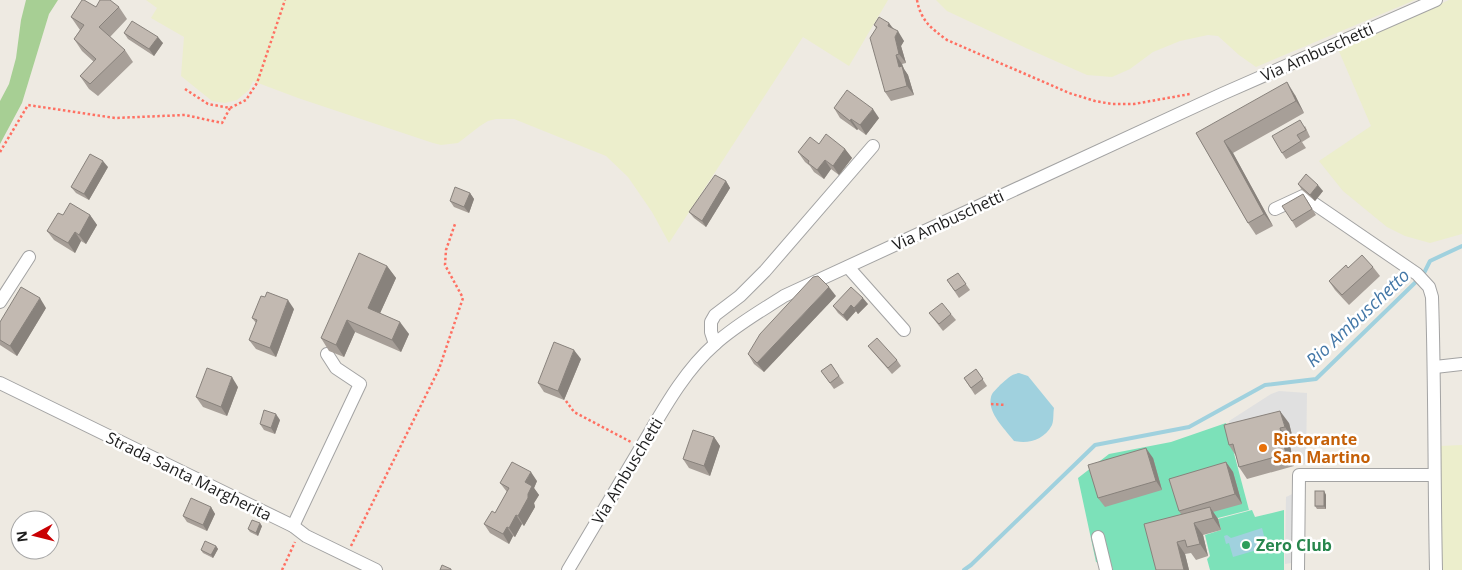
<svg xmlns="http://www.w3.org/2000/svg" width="1462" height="570" viewBox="0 0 1462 570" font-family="'Open Sans',sans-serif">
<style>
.farmland{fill:#eceecc}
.forest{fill:#a7cf94}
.pitch{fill:#7ce1b9}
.parking{fill:#e0e0e0}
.water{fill:#a0d1de}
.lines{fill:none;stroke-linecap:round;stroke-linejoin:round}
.stream{stroke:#a0d1de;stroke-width:4}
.minor-casing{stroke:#a3a3a3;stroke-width:14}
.path{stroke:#ff7062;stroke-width:2.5;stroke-dasharray:2.5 2.5;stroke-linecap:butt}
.minor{stroke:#fff;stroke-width:12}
.wall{fill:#a79f98}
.shaded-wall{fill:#88827c}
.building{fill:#c2b9b1;stroke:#88827c}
.food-dot{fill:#e8710a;stroke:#fff;stroke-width:2}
.leisure-dot{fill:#2e9e5b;stroke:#fff;stroke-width:2}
.labels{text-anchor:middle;stroke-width:5;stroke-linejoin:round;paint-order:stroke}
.street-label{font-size:16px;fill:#1c1c1c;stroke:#fff}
.food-label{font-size:16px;font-weight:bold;fill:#c56008;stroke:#fff;text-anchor:start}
.leisure-label{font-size:16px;font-weight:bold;fill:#27864d;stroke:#fff;text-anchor:start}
.water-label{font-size:18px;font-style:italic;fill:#4377a7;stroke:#fff}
</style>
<rect width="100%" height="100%" fill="#eeeae2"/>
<g class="farmland">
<path d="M 146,0 L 888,0 L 849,66 L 803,37 L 669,243 L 652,212 L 628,177 L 606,156 L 514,119 L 496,119 L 488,121 L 480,126 L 458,143 L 441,145 L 433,143 L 298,98 L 253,81 L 249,90 L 237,100 L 225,103 L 212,101 L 181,76 L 184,37 L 151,18 L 157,8 Z"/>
<path d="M 936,0 L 1415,0 L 1256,67 L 1239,55 L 1218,36 L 1208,35 L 1180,41 L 1153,52 L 1130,69 L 1112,77 L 1087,75 L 1026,48 L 947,11 Z"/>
<path d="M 1449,0 L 1462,0 L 1462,234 L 1430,243 L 1405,236 L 1387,227 L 1343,191 L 1319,161 L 1371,126 L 1338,49 Z"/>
<path d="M 1462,445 L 1462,570 L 1441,570 L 1440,446 Z"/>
</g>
<path class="forest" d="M 26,0 L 58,0 L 49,14 L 22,103 L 0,144 L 0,101 L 9,84 L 16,58 L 21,20 Z"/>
<g class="pitch">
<path d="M 1226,423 L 1249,510 L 1152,535 L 1161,570 L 1113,570 L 1112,567 L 1096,562 L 1078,478 L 1109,454 L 1171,442 Z"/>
<path d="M 1252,510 L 1255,517 L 1284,510 L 1284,570 L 1210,570 L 1207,559 L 1210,556 L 1205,535 L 1221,530 L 1218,519 Z"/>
</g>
<g class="parking">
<path d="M 1279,391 L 1307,393 L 1306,464 L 1294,466 L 1289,440 L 1232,437 L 1229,421 L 1271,394 Z"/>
<path d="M 1299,491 L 1298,562 L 1285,564 L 1286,497 Z"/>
</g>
<g class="water">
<path d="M 1019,373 L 1028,376 L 1054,408 C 1053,413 1054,420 1052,425 C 1044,440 1029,444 1014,441 C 1006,430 987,413 991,397 C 992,392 997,389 1000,385 C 1007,379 1011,374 1019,373 Z"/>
<path d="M 1262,528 L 1267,547 L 1233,557 L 1229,543 L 1226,544 L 1224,536 L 1227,535 L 1231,538 Z"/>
</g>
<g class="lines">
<path class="stream" d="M 964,570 L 971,565 L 1095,445 L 1189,427 L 1265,385 L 1316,379 L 1423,275 L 1430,261 L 1462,246"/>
<defs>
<g id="minor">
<path d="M 1275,209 L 1303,196 L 1417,274 L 1429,287 L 1432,297 C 1435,388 1434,479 1436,570"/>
<path d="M 848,267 L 904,330"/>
<path d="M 0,302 L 29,257"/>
<path d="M 715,344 L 711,332 L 711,322 L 715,315 L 740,296 L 765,271 L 873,146"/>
<path d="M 1435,367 L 1462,364"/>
<path d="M 0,383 L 293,526 L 306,536 L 376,570"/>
<path d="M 293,526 L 360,384 L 336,368 L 327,354"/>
<path d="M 1098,537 L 1106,570"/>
<path d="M 568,570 C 592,530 616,489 640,449 C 662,412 683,372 715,344 C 736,325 761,311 784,296 L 1222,94 L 1436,0"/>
<path d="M 1298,570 L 1299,475 L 1434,475"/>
</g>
</defs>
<use href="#minor" class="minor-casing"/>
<g class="path">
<path d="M 917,0 C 921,21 931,28 947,40 L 1069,93 L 1095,101 L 1112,104 L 1134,104 L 1190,94"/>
<path d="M 185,89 L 208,104 L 230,108 L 246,100 L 257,83 L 285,0"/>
<path d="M 0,152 L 28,105 L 115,118 L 185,115 L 222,123 L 230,108"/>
<path d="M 566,401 L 574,412 L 631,442"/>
<path d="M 991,404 L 1006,405"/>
<path d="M 351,546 L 439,369 L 463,298 L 445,265 L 446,250 L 455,224"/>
<path d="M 282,570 L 295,542"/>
</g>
<use href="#minor" class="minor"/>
</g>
<g class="wall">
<path d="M 96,7 L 119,7 L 127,19 L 110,37 L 125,50 L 133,62 L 98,96 L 89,89 L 80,76 L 94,62 L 82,51 L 74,39 L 80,30 L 71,17 Z"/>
<path d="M 874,25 L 904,41 L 901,46 L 906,63 L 902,64 L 904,69 L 908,75 L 914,95 L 891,101 L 885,92 L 876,28 Z"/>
<path d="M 124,33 L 163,43 L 154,56 L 128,39 Z"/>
<path d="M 1295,95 L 1304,113 L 1233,153 L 1273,226 L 1256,235 L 1248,223 L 1196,133 Z"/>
<path d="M 834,108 L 879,118 L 866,135 L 858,129 L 857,130 L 840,118 Z"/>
<path d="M 1305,126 L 1310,137 L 1302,142 L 1306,148 L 1286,159 L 1282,153 Z"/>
<path d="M 819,144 L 845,149 L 852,158 L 839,175 L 831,169 L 824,179 L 814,172 L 810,166 L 805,162 L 798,152 Z"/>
<path d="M 108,167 L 89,200 L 76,193 L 71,187 Z"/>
<path d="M 726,181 L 730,188 L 706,227 L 694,218 L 689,212 Z"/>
<path d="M 1298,184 L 1323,191 L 1315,201 L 1302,190 Z"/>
<path d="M 470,193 L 474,199 L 469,213 L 454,207 L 450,201 Z"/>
<path d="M 1307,200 L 1316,215 L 1296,228 L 1292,221 Z"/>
<path d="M 63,215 L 90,215 L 97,225 L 86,244 L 81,241 L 75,253 L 54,240 L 47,231 Z"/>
<path d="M 387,266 L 396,278 L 380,313 L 409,334 L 401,352 L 355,332 L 344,357 L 329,351 L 321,338 Z"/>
<path d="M 1373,267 L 1380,276 L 1349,305 L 1335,290 L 1329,281 L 1348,268 Z"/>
<path d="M 958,273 L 970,290 L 959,298 L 947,280 Z"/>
<path d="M 836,296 L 764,372 L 754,364 L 748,354 Z"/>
<path d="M 868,304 L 858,314 L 856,311 L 847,321 L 838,313 L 833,306 Z"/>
<path d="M 46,308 L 17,356 L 0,345 L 0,322 Z"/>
<path d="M 294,309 L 276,357 L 256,349 L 249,340 L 256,323 L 252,318 Z"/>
<path d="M 929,313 L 951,314 L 956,320 L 943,331 Z"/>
<path d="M 868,346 L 897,360 L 901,366 L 892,374 L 873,352 Z"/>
<path d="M 581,359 L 564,400 L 544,392 L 538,383 Z"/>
<path d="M 831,364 L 844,383 L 834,389 L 821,371 Z"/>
<path d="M 976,369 L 987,386 L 975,395 L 964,378 Z"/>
<path d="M 238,387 L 227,416 L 203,407 L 196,397 Z"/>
<path d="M 280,420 L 275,434 L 264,430 L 260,424 Z"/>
<path d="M 1289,423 L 1293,439 L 1289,440 L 1294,466 L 1247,479 L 1239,467 L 1236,456 L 1229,445 Z"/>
<path d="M 714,437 L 720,446 L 710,476 L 689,468 L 683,459 Z"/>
<path d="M 1153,458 L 1162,490 L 1105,507 L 1098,498 Z"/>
<path d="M 1226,462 L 1233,472 L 1242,504 L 1213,512 L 1218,519 L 1221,530 L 1203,535 L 1208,556 L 1196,560 L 1191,553 L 1185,554 L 1189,570 L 1156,570 L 1181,514 L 1179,511 Z"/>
<path d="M 537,481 L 534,488 L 539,495 L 534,503 L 535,507 L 524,526 L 522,524 L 515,537 L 513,536 L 509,544 L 490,533 L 484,524 L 495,513 L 507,492 L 500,483 Z"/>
<path d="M 1324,491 L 1326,495 L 1326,509 L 1317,509 L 1315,506 Z"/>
<path d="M 211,507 L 215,514 L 207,531 L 187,522 L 183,516 Z"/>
<path d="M 262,526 L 258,536 L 250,532 L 248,529 Z"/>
<path d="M 216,546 L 218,549 L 213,558 L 203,553 L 201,550 Z"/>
</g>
<g class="shaded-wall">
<path d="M 889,23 L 896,32 L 888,26 Z"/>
<path d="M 898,31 L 904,41 L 901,46 L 906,63 L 899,54 L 895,37 Z"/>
<path d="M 158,37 L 163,43 L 154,56 L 149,49 Z"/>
<path d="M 896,55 L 902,64 L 904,69 L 908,75 L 914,95 L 907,86 L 899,67 Z"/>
<path d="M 1287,82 L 1295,95 L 1304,113 L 1296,101 Z"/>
<path d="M 873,109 L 879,118 L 866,135 L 860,125 Z"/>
<path d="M 851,119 L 858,129 L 857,130 L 850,121 Z"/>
<path d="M 1224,141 L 1233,153 L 1273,226 L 1264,214 Z"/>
<path d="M 845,149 L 852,158 L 839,175 L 833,166 Z"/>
<path d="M 825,160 L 831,169 L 824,179 L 817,170 Z"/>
<path d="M 103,161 L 108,167 L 89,200 L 84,194 Z"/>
<path d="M 726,181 L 730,188 L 706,227 L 702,221 Z"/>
<path d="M 1318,185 L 1323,191 L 1315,201 L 1310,195 Z"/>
<path d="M 470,193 L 474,199 L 469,213 L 464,207 Z"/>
<path d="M 90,215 L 97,225 L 86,244 L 79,235 Z"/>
<path d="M 75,232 L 81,241 L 75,253 L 68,243 Z"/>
<path d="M 387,266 L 396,278 L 377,320 L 368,308 Z"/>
<path d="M 829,287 L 836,296 L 764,372 L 757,363 Z"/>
<path d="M 40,298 L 46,308 L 17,356 L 10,346 Z"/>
<path d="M 863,298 L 868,304 L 858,314 L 854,308 Z"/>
<path d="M 288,300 L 294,309 L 276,357 L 270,348 Z"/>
<path d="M 851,305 L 856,311 L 847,321 L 843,315 Z"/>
<path d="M 347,320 L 355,332 L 344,357 L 336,345 Z"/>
<path d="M 400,322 L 409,334 L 401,352 L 392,340 Z"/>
<path d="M 574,350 L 581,359 L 564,400 L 558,391 Z"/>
<path d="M 232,377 L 238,387 L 227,416 L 221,407 Z"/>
<path d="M 1280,411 L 1289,423 L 1293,439 L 1285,427 Z"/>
<path d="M 276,414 L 280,420 L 275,434 L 271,428 Z"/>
<path d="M 1280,428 L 1289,440 L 1294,466 L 1286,454 Z"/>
<path d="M 714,437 L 720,446 L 710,476 L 704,466 Z"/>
<path d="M 1146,448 L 1153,458 L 1162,490 L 1156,481 Z"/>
<path d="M 1226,462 L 1233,472 L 1242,504 L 1235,494 Z"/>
<path d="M 531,472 L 537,481 L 534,488 L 539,495 L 534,503 L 535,507 L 524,526 L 518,516 L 525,482 Z"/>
<path d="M 1324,491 L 1326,495 L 1326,509 L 1324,506 Z"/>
<path d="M 211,507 L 215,514 L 207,531 L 203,525 Z"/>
<path d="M 1210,507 L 1218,519 L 1221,530 L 1213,518 Z"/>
<path d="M 516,515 L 522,524 L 515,537 L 509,528 Z"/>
<path d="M 260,523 L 262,526 L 258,536 L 256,533 Z"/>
<path d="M 1194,523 L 1203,535 L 1208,556 L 1200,544 Z"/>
<path d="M 507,527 L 513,536 L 509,544 L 503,534 Z"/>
<path d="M 1177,542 L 1185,554 L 1189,570 L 1184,570 Z"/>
<path d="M 216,546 L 218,549 L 213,558 L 211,555 Z"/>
</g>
<g class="building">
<path d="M 82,0 L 84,0 L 96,7 L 100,0 L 110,0 L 119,7 L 99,27 L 125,50 L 90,84 L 80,76 L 96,59 L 74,39 L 84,25 L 71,17 Z"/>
<path d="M 879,17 L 889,23 L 888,26 L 898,31 L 895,37 L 899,54 L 896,55 L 899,67 L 902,66 L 907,86 L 885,92 L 870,38 L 877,27 L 874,25 Z"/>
<path d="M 132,21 L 158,37 L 149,49 L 124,33 Z"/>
<path d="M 1287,82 L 1296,101 L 1224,141 L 1264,214 L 1248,223 L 1196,133 Z"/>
<path d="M 847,90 L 873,109 L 860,125 L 851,119 L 850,121 L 834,108 Z"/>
<path d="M 1300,120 L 1306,130 L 1297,135 L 1301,141 L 1282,153 L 1272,136 Z"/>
<path d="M 826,134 L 845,149 L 833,166 L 825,160 L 817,170 L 808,163 L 809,161 L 798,152 L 810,137 L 819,144 Z"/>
<path d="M 90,154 L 103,161 L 84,194 L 71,187 Z"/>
<path d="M 1306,174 L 1318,185 L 1310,195 L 1298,184 Z"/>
<path d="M 715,175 L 726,181 L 702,221 L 689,212 Z"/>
<path d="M 455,187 L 470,193 L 464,207 L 450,201 Z"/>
<path d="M 1303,194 L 1312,209 L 1292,221 L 1282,206 Z"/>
<path d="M 70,203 L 90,215 L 79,235 L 75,232 L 68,243 L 47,231 L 58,213 L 63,215 Z"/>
<path d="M 359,253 L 387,266 L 368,308 L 400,322 L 392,340 L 347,320 L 336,345 L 321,338 Z"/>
<path d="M 1362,255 L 1373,267 L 1342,295 L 1329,281 L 1346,265 L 1348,268 Z"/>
<path d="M 958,273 L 966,284 L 955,291 L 947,280 Z"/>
<path d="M 818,276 L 829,287 L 757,363 L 748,354 L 760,334 L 813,277 Z"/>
<path d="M 21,287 L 40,298 L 10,346 L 0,340 L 0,322 Z"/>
<path d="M 851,287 L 863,298 L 854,308 L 851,305 L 843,315 L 833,306 Z"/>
<path d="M 267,292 L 288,300 L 270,348 L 249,340 L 257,320 L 252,318 L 261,296 L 265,297 Z"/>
<path d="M 942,303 L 951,314 L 939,324 L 929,313 Z"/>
<path d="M 877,338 L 897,360 L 888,368 L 868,346 Z"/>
<path d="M 554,342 L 574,350 L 558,391 L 538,383 Z"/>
<path d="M 831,364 L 839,376 L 830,383 L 821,371 Z"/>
<path d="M 207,368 L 232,377 L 221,407 L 196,397 Z"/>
<path d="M 976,369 L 983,379 L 971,388 L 964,378 Z"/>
<path d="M 264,410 L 276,414 L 271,428 L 260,424 Z"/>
<path d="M 1280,411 L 1285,427 L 1280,428 L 1286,454 L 1239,467 L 1233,444 L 1229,445 L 1224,425 Z"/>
<path d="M 693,430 L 714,437 L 704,466 L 683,459 Z"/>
<path d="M 1146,448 L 1156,481 L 1098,498 L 1088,465 Z"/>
<path d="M 512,462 L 531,472 L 525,482 L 532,486 L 528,494 L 528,498 L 518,516 L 516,515 L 509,528 L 507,527 L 503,534 L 484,524 L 492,511 L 495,513 L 509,488 L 500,483 Z"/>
<path d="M 1226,462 L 1235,494 L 1179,511 L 1169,479 Z"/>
<rect x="1315" y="491" width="9" height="15"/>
<path d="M 191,498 L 211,507 L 203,525 L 183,516 Z"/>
<path d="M 1210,507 L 1213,518 L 1194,523 L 1200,544 L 1187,547 L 1185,540 L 1177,542 L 1184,570 L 1156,570 L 1144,524 Z"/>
<path d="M 252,520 L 260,523 L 256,533 L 248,529 Z"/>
<path d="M 205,541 L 216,546 L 211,555 L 201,550 Z"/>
<path d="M 442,565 L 451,569 L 451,570 L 440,570 Z"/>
</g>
<circle class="food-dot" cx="1263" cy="448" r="5"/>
<circle class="leisure-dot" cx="1246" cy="545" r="5"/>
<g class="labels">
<g class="street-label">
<text transform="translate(1317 52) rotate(-24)" y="6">Via Ambuschetti</text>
<text transform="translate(948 220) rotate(-25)" y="6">Via Ambuschetti</text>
<text transform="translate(627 471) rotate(-59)" y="6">Via Ambuschetti</text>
<text transform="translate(189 476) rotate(26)" y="6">Strada Santa Margherita</text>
</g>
<g class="food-label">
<text x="1273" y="445">Ristorante<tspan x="1273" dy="18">San Martino</tspan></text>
</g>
<g class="leisure-label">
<text x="1256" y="551">Zero Club</text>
</g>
<g class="water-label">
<text transform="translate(1358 318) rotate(-43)" y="6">Rio Ambuschetto</text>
</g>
</g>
<g transform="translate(35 535) rotate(263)"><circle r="24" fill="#ffffff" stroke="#a4a4a4"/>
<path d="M0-4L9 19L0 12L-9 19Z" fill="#c90003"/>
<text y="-8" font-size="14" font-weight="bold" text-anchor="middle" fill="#1c1c1c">N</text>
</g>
</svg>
